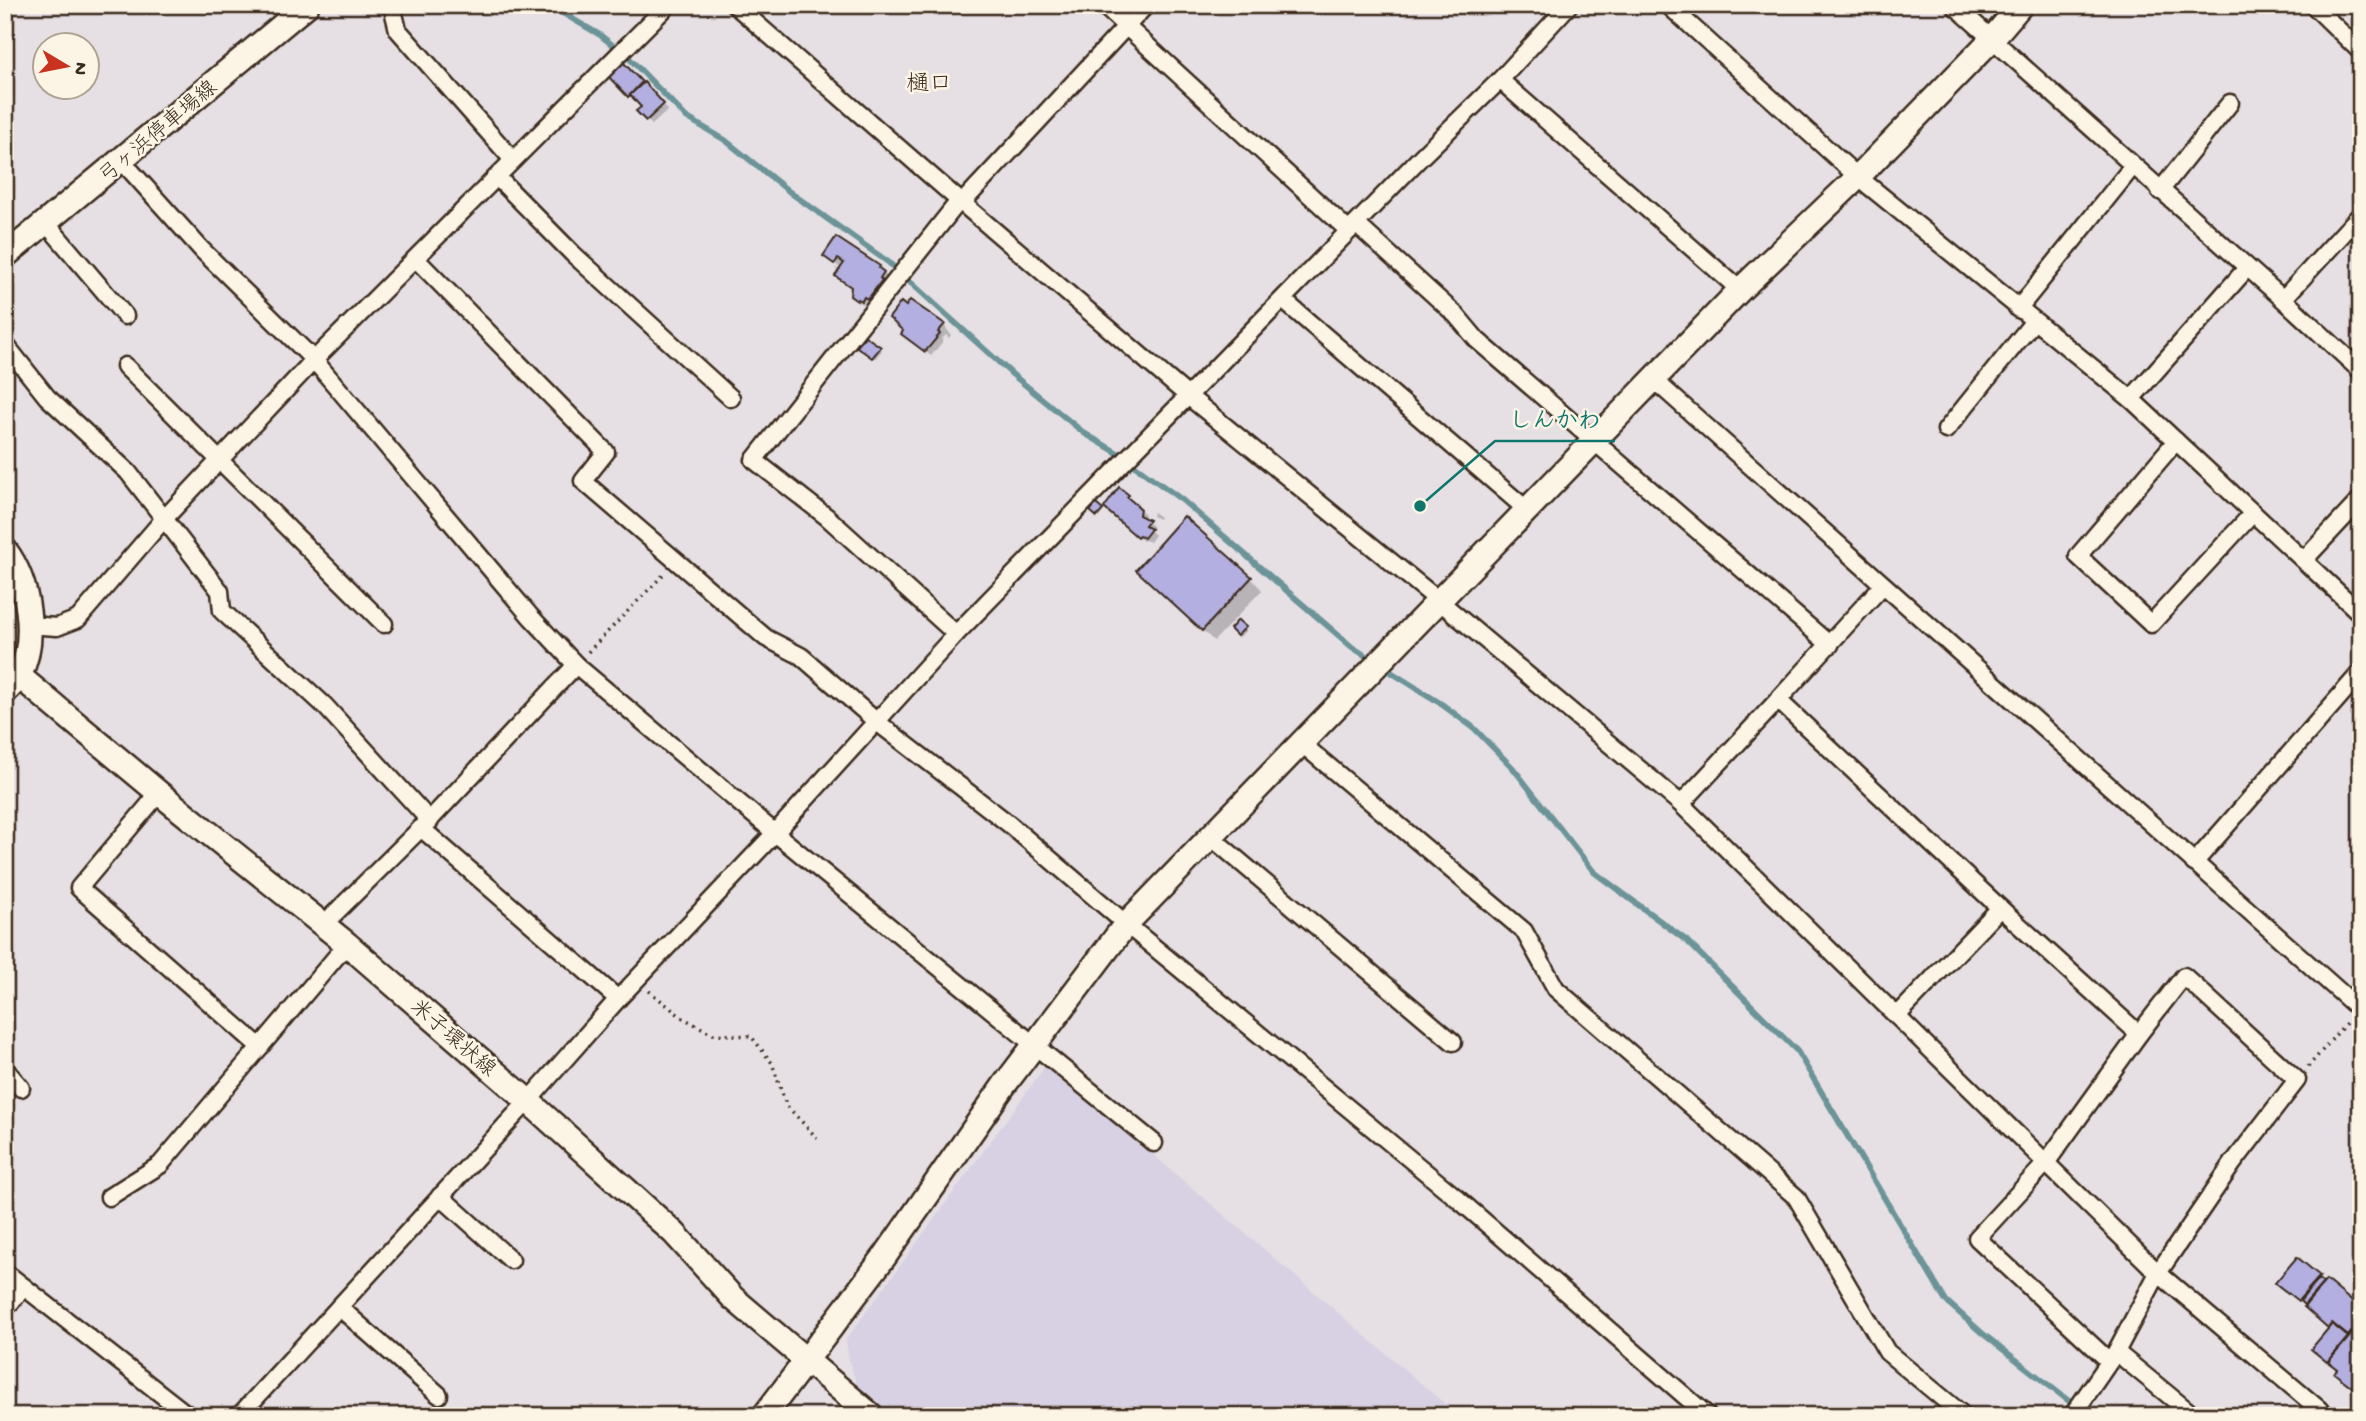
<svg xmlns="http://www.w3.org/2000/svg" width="2366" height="1421" viewBox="0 0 2366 1421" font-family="'Gochi Hand','Klee One',sans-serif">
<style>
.built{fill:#d7d1e3}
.shadow{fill:#0003}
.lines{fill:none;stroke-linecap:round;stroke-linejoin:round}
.stream{stroke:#6c9498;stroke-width:6}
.building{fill:#b3afe0;stroke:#3b2a1e;stroke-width:2}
.street-casing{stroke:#3b2a1e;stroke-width:21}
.secondary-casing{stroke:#3b2a1e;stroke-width:28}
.path{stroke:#3b2a1e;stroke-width:3.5;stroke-dasharray:2 5;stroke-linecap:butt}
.street{stroke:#fcf5e5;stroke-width:16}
.secondary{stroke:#fcf5e5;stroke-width:23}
.labels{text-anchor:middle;stroke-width:5;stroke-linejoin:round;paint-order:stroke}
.street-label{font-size:21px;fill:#3b2a1e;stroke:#fcf5e5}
.neighbourhood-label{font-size:23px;fill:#3b2a1e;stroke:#fcf5e5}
.leader{fill:none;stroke:#0f766e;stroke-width:2.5}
.callout-dot{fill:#0f766e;stroke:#fcf5e5;stroke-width:2.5}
.callout-label{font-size:23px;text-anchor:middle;font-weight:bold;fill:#0f766e;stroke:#fcf5e5;stroke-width:5;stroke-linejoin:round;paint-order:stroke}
</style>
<rect width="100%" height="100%" fill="#e6e0e4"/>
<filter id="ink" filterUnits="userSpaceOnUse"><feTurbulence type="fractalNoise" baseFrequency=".0143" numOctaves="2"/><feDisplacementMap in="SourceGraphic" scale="14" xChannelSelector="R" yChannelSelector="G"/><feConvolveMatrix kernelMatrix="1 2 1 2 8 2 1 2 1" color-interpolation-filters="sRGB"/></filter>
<g filter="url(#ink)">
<path class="built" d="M 1047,1064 L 1459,1416 L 895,1416 L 857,1385 L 849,1361 L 846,1340 Z"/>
<g class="shadow">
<path d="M 1980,5 L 1994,5 L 1987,12 Z"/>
<path d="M 582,8 L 587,13 L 584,16 L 579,12 Z"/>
<path d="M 620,62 L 668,110 L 652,125 L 638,111 L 643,107 L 607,73 Z"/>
<path d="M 825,255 L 879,267 L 888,278 L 874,303 L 870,301 L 867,304 L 864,302 L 863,305 L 857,300 L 853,288 L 834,267 L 839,270 L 840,268 Z"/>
<path d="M 944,325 L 951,335 L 949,338 L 946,335 L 942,339 L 944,340 L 931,356 L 908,339 Z"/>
<path d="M 880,348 L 882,350 L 875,359 L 861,349 Z"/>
<path d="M 1127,496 L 1133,501 L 1132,503 L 1145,514 L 1144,519 L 1153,527 L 1150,530 L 1155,535 L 1150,542 L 1145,540 L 1143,541 L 1106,508 Z"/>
<path d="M 1153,512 L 1160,517 L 1159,519 L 1152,516 Z"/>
<path d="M 1251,578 L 1262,590 L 1214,641 L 1149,581 Z"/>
<path d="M 1238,623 L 1246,630 L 1240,637 L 1232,629 Z"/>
<path d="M 2318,1277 L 2361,1311 L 2361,1394 L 2336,1373 L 2339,1370 L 2318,1354 L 2331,1329 L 2282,1288 Z"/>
</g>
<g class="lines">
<g class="stream">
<path d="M 529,5 L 559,11 L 600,35 L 629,58 L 686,117 L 725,140 L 791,193 L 888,262 L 1013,375 L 1084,433 L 1116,452 L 1182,500 L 1352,647 L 1374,661"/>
<path d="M 400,6 L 416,8 L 473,5"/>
<path d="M 1383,667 L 1440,703 L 1474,728 L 1513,768 L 1594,872 L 1687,941 L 1797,1051 L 1945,1300 L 1982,1333 L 2088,1416"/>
</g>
</g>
<g class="building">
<path d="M 620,59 L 642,82 L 628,97 L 605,73 Z"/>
<path d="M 644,82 L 664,104 L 646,121 L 636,111 L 641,107 L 630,95 Z"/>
<path d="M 836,237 L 880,266 L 879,268 L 884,272 L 880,278 L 882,280 L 868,299 L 864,297 L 862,301 L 858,299 L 857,301 L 850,296 L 851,287 L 835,276 L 844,263 L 838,259 L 834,264 L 823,256 Z"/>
<path d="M 910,300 L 945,324 L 938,332 L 940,334 L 925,352 L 901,334 L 903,331 L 889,318 L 901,302 L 906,306 Z"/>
<path d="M 865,336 L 881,347 L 872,358 L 857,347 Z"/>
<path d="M 1119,487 L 1129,495 L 1127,497 L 1140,508 L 1139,515 L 1149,520 L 1145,525 L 1151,529 L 1144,538 L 1139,535 L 1137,537 L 1104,508 Z"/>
<path d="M 1096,504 L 1103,510 L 1097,517 L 1090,511 Z"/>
<path d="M 1184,516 L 1252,577 L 1202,631 L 1136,570 Z"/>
<path d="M 1238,620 L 1246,627 L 1237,636 L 1230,629 Z"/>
<path d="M 2297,1257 L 2320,1276 L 2298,1301 L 2275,1283 Z"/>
<path d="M 2318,1279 L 2323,1283 L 2304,1305 L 2300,1301 Z"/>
<path d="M 2326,1280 L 2361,1309 L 2361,1321 L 2348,1336 L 2332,1323 L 2328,1328 L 2304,1307 Z"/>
<path d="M 2361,1323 L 2361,1394 L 2334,1373 L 2337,1369 L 2328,1362 Z"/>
<path d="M 2332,1324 L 2348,1337 L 2327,1362 L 2311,1349 Z"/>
</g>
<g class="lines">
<defs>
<g id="street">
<path d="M 395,5 L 394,14 L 398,30 L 513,160"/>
<path d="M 735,5 L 962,203 L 1188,396 L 1438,600 L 1681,804 L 2158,1273 L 2327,1416"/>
<path d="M 1103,5 L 1349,231"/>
<path d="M 1668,5 L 1858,177 L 2131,399 L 2361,614"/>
<path d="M 1954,5 L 2283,299 L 2361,371"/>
<path d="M 2313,5 L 2361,52"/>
<path d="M 1500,80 L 1740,290"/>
<path d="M 122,161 L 202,250 L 314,360 L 531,617 L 576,665 L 775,833 L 1154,1143"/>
<path d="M 497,177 L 573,254 L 731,398"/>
<path d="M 2160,191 L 2230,103"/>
<path d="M 962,203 L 1146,5"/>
<path d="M 46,223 L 125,316"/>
<path d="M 1356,224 L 1456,315 L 1477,340 L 1830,645"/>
<path d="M 416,259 L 606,452 L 583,481 L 766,638 L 801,656 L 877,722 L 1009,824 L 1126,924 L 1458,1199 L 1708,1416"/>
<path d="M 2283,299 L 2361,214"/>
<path d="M 1283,300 L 1526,509"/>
<path d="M 2018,309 L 2133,166"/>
<path d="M 5,344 L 47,397 L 128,472 L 220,591 L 222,611 L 325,706 L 430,821"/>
<path d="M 125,366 L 384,624"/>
<path d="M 1653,379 L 2359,1009 L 2361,1007"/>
<path d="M 2131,399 L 2247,268"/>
<path d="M 1946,430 L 2034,321"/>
<path d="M 2176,441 L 2078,556 L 2151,624 L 2253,513"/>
<path d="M 2304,560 L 2361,499"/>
<path d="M 28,625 L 57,627 L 78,619 L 163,520 L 314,360 L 668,5"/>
<path d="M 956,634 L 827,517 L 754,460 L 959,201"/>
<path d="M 1778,700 L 1883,585"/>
<path d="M 1301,743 L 1524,931 L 1556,989 L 1796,1197 L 1887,1352 L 1964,1416"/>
<path d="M 1681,804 L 1778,700 L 2000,908 L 2139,1034"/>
<path d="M 423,827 L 576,665"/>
<path d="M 1211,837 L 1453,1042"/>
<path d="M 2194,863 L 2361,672"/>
<path d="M 323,925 L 421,828 L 618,999"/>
<path d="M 1897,1016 L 2000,908"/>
<path d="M 260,1047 L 347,944"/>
<path d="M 5,1069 L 21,1088"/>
<path d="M 440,1196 L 511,1260"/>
<path d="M 109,1197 L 160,1165 L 260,1047 L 79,888 L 159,793"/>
<path d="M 5,1272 L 189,1416"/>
<path d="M 339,1307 L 439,1395"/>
<path d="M 5,1309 L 24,1287"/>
<path d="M 2116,1352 L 2194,1416"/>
<path d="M 239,1416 L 528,1101 L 618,999 L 775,833 L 956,634 L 1421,157 L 1500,80 L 1569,5"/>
<path d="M 2072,1416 L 2116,1352 L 2158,1273 L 2233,1163 L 2297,1080 L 2184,976 L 2139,1034 L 2046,1163 L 1977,1238 L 2109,1361"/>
</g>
<g id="secondary">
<path d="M 5,256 L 307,5"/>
<path d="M 5,550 C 29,582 38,639 19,676 C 17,681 10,687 5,692"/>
<path d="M 19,676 L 159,793 L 347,944 L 528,1101 L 674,1233 L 733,1298 L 872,1416"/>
<path d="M 764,1416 L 885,1256 L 1005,1084 L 1126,924 L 1740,290 L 1858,177 L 1991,40 L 2021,5"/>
</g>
</defs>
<use href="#street" class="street-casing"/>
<use href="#secondary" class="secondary-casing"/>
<g class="path">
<path d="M 588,652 L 663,575"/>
<path d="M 649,991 L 683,1018 L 713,1034 L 751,1036 L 772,1063 L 786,1105 L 817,1138"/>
<path d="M 2308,1067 L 2346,1023"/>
</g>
<use href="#street" class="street"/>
<use href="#secondary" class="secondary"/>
</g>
</g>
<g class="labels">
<g class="street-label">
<text transform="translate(157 131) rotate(-40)" y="7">弓ヶ浜停車場線</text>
<text transform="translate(454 1037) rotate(41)" y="7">米子環状線</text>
</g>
<g class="neighbourhood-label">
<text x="929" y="90">樋口</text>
</g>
</g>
<path class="leader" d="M1420 506L1495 441H1615"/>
<circle class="callout-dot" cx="1420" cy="506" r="7"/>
<g class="callout-label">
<text x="1555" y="427">しんかわ</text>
</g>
<rect width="2366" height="1421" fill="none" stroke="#fcf5e5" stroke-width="28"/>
<rect x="14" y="14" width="2338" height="1393" fill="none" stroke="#3b2a1e" stroke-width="2.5" filter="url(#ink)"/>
<g transform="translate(66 66) rotate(100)"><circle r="33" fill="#fcf5e5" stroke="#afa495" stroke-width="2"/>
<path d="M0-5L12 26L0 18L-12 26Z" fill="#c8321e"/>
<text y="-10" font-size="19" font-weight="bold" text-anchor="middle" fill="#3b2a1e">N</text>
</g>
</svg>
